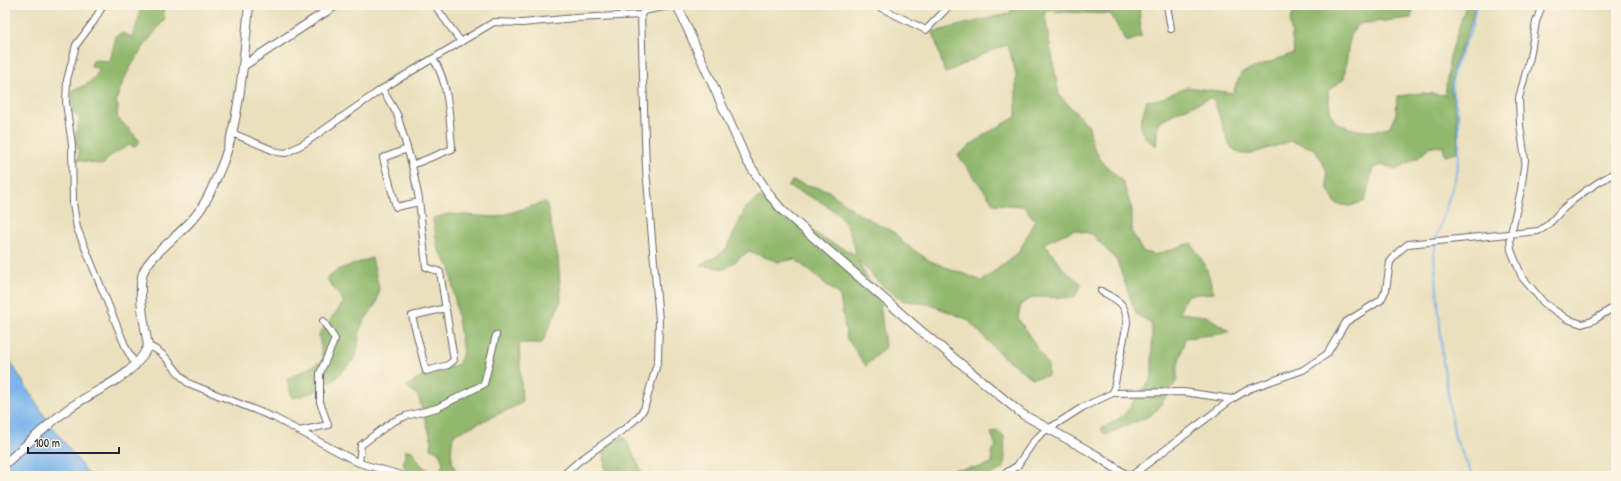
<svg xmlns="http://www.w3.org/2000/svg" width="1621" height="481" viewBox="0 0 1621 481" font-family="'Patrick Hand',sans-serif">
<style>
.forest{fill:#91b86d;stroke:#5a6d54}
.water{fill:#7cb5ec;stroke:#4f6c94}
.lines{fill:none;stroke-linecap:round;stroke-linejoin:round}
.stream{stroke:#7cb5ec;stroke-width:2}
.minor-casing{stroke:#686468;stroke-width:8}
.tertiary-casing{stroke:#686468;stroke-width:10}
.minor{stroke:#fff;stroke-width:6}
.tertiary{stroke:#fff;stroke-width:8}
</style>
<rect width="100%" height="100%" fill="#fcf5e5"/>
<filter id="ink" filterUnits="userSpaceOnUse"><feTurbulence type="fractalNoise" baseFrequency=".025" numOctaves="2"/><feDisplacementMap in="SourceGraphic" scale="8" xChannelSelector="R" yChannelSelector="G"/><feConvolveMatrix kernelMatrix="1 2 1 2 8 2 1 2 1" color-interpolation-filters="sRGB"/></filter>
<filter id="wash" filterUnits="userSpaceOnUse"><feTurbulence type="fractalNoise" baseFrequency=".012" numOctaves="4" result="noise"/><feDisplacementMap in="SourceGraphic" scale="16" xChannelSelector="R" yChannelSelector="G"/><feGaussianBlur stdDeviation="0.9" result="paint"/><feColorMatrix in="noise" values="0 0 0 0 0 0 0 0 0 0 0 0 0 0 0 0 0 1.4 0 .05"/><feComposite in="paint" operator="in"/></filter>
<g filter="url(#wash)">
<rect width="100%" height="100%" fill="#ebe0bd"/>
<g class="forest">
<path d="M 140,5 L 166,5 L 163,12 L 165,18 C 146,44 124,70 116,102 L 118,106 L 117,117 L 140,141 L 135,147 L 129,145 L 110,156 L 103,165 L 78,160 L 79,152 L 75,138 L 80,119 L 73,112 L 72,90 C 87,86 92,82 100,69 L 91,66 L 93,60 L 110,61 L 115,41 L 115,36 L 122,33 L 132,37 L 139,19 Z"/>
<path d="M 1013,5 L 1139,5 L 1141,37 L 1126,42 L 1111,14 L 1044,11 L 1059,95 L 1089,126 L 1092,144 L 1102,162 L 1123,182 L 1132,210 L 1132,232 L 1142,251 L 1154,255 L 1191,243 L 1205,265 L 1214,293 L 1187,295 L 1179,313 L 1206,316 L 1230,331 L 1221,334 L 1185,338 L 1177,369 L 1177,380 L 1158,409 L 1147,417 L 1105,435 L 1101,429 L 1123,416 L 1152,377 L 1152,327 L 1150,322 L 1136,314 L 1117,261 L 1092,234 L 1074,230 L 1044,243 L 1065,271 L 1082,284 L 1074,298 L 1034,297 L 1021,304 L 1018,318 L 1048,365 L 1048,376 L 1032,378 L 1001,355 L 967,319 L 928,304 L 904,301 L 882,286 L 857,259 L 880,302 L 885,347 L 866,366 L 847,339 L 840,296 L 795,259 L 778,262 L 749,251 L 725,269 L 701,265 L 726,250 L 746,208 L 759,197 L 826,240 L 854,254 L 856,257 C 852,214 825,202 788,187 L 792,181 L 827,190 L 859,214 L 895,233 L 902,242 L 930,261 L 982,281 L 1019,252 L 1035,220 L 1023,206 L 994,204 L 958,155 L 985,134 L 1016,117 L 1016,74 L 1008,45 L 997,48 L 945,73 L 933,32 L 1010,13 Z"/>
<path d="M 1296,5 L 1414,5 L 1411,18 L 1358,24 L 1350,35 L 1344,79 L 1328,91 L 1330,110 L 1335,122 C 1353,130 1372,136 1390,126 L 1396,114 L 1397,96 L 1423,93 L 1445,95 L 1450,56 L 1466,5 L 1475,5 L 1470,26 L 1452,70 L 1451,91 L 1457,116 L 1458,152 L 1445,156 L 1443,147 L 1431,146 L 1419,157 L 1396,169 L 1382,165 L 1373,168 L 1365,201 L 1350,206 L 1336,204 L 1328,189 L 1326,169 L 1315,149 L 1291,141 L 1251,154 L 1242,154 L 1232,148 L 1229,143 L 1214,101 L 1210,98 L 1179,111 L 1158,122 L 1156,146 C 1134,131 1140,123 1147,101 L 1160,99 L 1187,87 L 1233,93 L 1241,73 L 1294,53 L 1290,22 Z"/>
<path d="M 546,202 L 558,257 L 561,301 L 542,343 L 519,343 L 522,403 L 453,435 C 451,449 449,466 461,476 L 410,476 L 403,464 L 406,450 L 412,451 L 421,465 L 430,472 L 440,472 L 443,463 L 439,452 L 431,448 L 432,441 L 418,396 L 407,386 L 423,375 L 459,364 L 463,352 L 450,268 L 438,249 L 433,218 L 449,214 L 496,217 Z"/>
<path d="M 372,258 L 379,288 L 377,302 L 361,326 L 356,357 L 336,378 L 314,392 L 292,398 L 287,379 L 323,361 L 319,334 L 344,302 L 327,279 L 339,269 Z"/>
<path d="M 997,430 L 1004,436 L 1005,457 L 1003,468 L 989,476 L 934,476 L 956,469 L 981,467 L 992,463 L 991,452 L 996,446 L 991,433 Z"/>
<path d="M 624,436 L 644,476 L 605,476 L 604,449 Z"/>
</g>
<path class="water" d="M 5,353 L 47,420 L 90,476 L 14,476 L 5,463 Z"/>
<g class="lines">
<path class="stream" d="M 1473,476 L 1455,438 L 1443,362 L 1434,253 L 1437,236 L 1455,179 L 1459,155 L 1459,116 L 1452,90 L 1453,71 L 1472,27 L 1476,5"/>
</g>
</g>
<g filter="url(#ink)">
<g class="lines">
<defs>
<g id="minor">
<path d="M 103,5 L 94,21 L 76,45 L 67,80 L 66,103 L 72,145 L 73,203 L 77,228 L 126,348 L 136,366"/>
<path d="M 249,5 L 267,5"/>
<path d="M 875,5 L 926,30 L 950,5"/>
<path d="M 1167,5 L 1171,29"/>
<path d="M 1542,5 L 1536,22 L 1530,57 L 1519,98 L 1520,125 L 1525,160 L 1521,190 L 1510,238 L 1511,250 L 1522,277 L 1544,303 L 1567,319 L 1582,324 L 1592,321 L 1616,306"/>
<path d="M 438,10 L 461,42"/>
<path d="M 643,11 L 674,5"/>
<path d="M 382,89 L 397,114 L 412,165 L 419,199 L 426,267 L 440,272 L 454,360 L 448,365 L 426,371 L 412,316 L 446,308"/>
<path d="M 232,133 L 277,152 L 286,153 L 305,143 L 382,89 L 494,22 L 522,23 L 575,18 L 641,15"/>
<path d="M 407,149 L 383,158 L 396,207 L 419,202"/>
<path d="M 412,165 L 452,149 C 450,123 449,80 433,59"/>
<path d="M 1101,291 C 1118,301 1126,302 1127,323 L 1113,393"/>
<path d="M 148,346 C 168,353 173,370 188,383 L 275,418 L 359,463 L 405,476"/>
<path d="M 299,431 L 328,425 L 320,402 L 320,373 L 335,339 L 323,321"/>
<path d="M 359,463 L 361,445 L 392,422 L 406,416 L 437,408 L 484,384 L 496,335"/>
<path d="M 562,476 L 579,461 L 627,427 L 638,417 L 644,409 L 658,360 L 659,320 L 646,169 L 641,15 L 647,5"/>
<path d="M 1001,476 L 1017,466 L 1034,441 L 1042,433 L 1083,407 L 1113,393 L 1184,392 L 1232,399"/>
<path d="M 1131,476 L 1232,399 L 1249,389 L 1303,370 L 1327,354 L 1346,322 L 1381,300 L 1386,290 L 1390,262 L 1398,252 L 1408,244 L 1538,231 C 1549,227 1555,216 1564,208 C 1579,194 1598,182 1616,172"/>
</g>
<g id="tertiary">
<path d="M 677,5 L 747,161 L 771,197 L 783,211 L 920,330 L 1022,414 L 1096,455 L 1127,476"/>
<path d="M 243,66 L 336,5"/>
<path d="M 5,464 C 26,445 46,426 68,409 C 95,389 133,379 148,346 C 145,327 137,291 143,273 C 150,254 183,233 196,215 C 206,204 213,186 219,172 C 240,126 244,56 249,5"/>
</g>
</defs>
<use href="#minor" class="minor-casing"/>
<use href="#tertiary" class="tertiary-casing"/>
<use href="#minor" class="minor"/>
<use href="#tertiary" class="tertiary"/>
</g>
</g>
<rect width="1621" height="481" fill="none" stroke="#fcf5e5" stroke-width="20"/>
<path d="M28 447v6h91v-6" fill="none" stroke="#22223b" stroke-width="2"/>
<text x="34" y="447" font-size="12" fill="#22223b" stroke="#fcf5e5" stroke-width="3" paint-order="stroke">100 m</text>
</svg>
